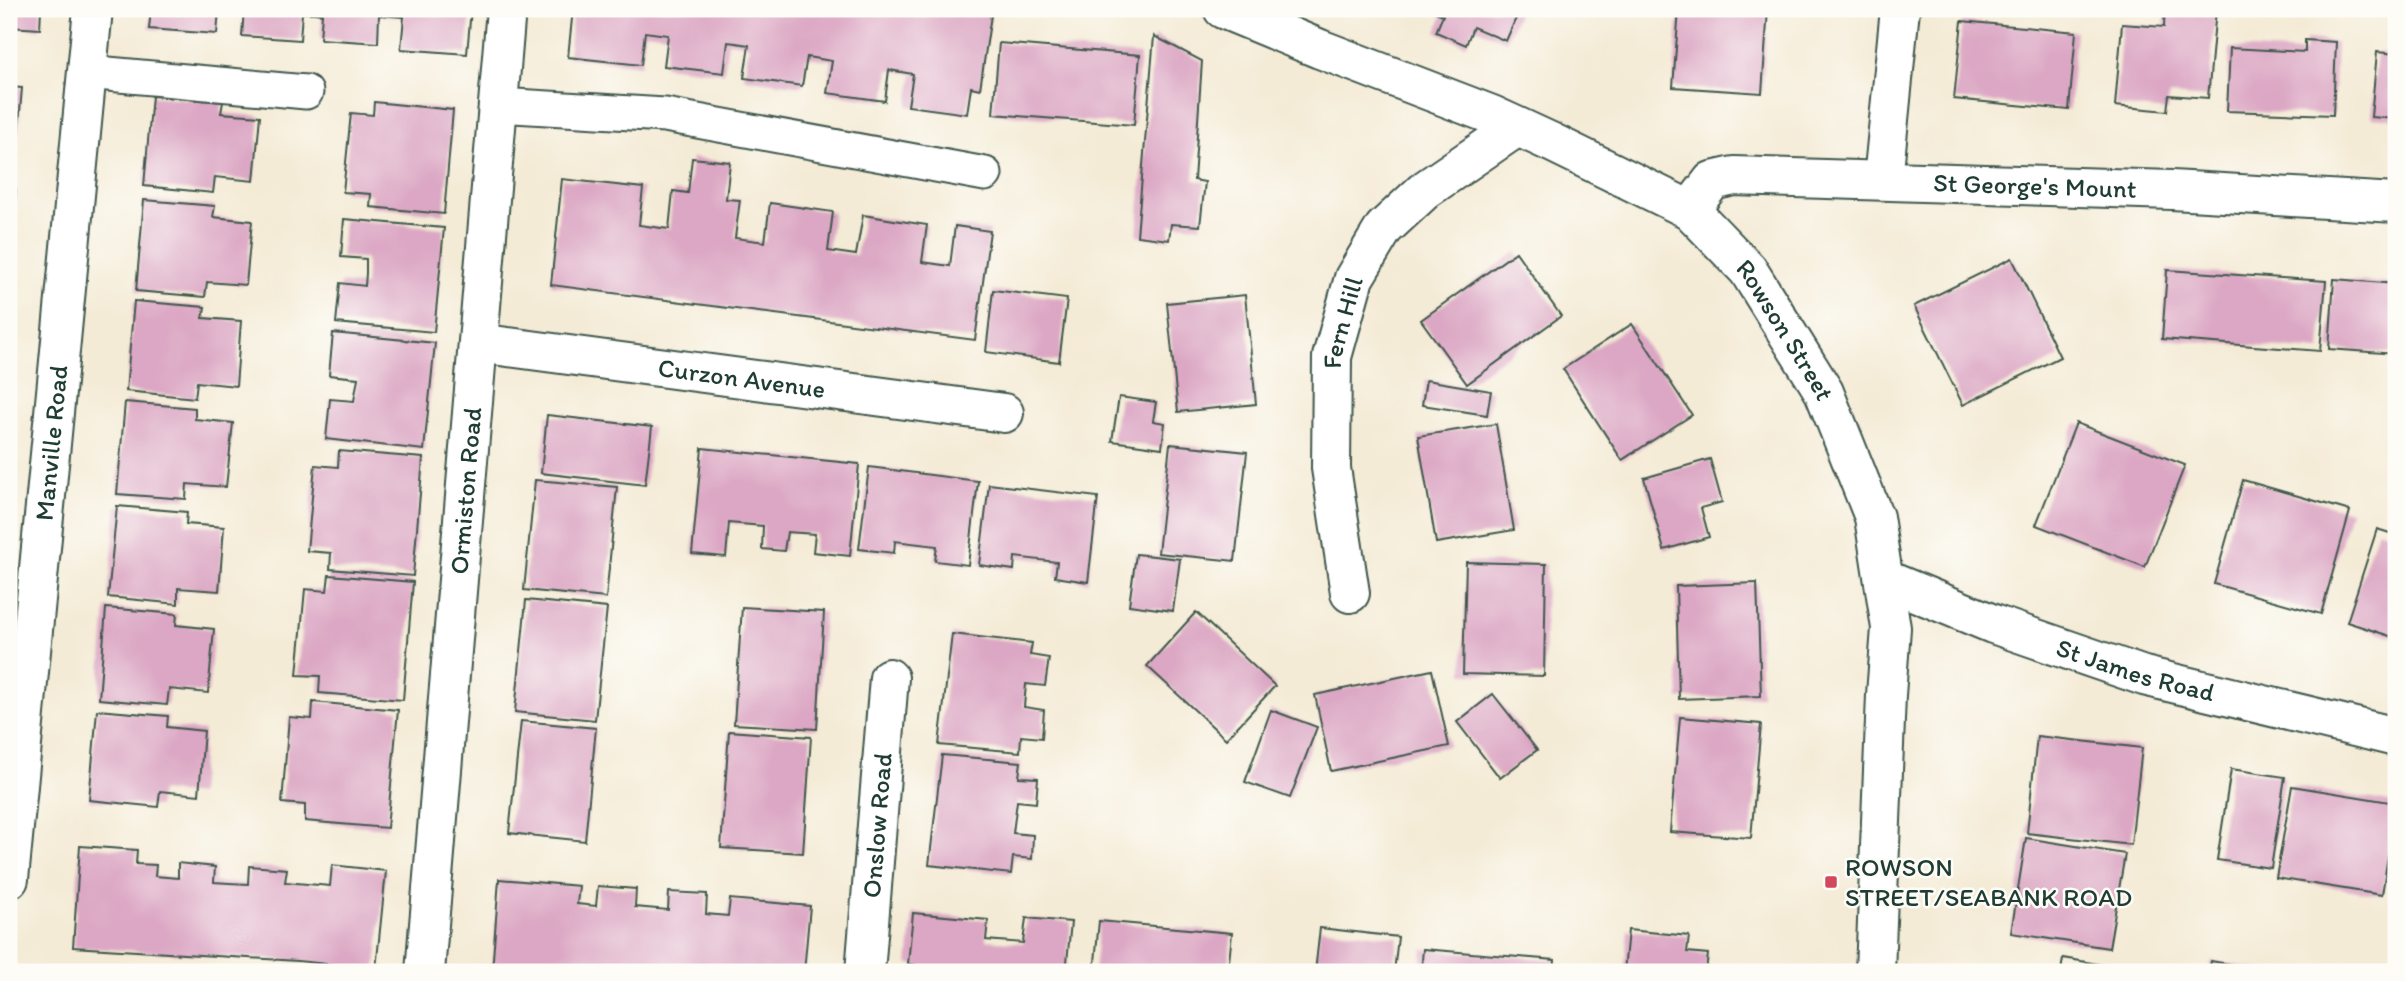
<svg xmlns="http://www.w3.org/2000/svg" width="2405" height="981" viewBox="0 0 2405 981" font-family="Itim,sans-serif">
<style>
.building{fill:#dca7c4}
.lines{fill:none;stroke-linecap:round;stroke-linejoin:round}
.lane-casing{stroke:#3f574c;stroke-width:37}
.street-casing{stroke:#3f574c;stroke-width:42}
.secondary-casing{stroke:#3f574c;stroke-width:42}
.lane{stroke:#fff;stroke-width:33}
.street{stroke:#fff;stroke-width:38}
.secondary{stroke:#fff;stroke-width:38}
.poi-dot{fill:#d1495b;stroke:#fdfcf7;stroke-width:2.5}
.labels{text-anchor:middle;stroke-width:5;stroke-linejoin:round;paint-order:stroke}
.street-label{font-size:26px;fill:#1f3d34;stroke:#fdfcf7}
.poi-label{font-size:26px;fill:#1f3d34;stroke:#fdfcf7;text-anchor:start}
</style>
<rect width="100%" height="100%" fill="#fdfcf7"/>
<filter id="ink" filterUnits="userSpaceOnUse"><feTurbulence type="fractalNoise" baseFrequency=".0143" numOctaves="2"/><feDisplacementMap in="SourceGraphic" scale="14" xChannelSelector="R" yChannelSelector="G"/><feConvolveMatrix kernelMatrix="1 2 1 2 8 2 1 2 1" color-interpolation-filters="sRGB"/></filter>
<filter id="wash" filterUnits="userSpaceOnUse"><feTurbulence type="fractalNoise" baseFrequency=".00686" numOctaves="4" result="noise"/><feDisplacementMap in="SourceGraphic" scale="28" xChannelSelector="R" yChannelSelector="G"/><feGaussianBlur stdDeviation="1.57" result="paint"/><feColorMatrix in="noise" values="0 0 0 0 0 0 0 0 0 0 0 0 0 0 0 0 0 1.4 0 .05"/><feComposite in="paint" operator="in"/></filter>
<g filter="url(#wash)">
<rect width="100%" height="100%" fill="#f4ebd6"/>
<g id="blocks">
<g class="building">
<path d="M 9,9 L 41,9 L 40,29 L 9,27 Z"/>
<path d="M 151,9 L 219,9 L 217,34 L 149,29 Z"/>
<path d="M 244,9 L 471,9 L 467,54 L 401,49 L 404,17 L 379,15 L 378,43 L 320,39 L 322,14 L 314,13 L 302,13 L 300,40 L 242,36 Z"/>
<path d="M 573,9 L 950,9 L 991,15 L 980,89 L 971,87 L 967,114 L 908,106 L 913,74 L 889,70 L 885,101 L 827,93 L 832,61 L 807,57 L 802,86 L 744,78 L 749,45 L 736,43 L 728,42 L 724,73 L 664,66 L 668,35 L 645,32 L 641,65 L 568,57 Z"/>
<path d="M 1428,9 L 1520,9 L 1506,41 L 1473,27 L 1466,45 L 1436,32 L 1443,15 Z"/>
<path d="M 1679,9 L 1768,9 L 1762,93 L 1673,87 Z"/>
<path d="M 2165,9 L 2216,9 L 2208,98 L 2169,95 L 2167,111 L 2115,106 L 2122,24 L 2164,27 Z"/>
<path d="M 1962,21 L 2076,32 L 2069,110 L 1954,99 Z"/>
<path d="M 1154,36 L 1202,61 L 1194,180 L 1205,182 L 1200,226 L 1171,224 L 1169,240 L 1137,236 Z"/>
<path d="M 2305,40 L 2336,42 L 2333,115 L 2227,111 L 2230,48 L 2305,52 Z"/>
<path d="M 999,43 L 1140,55 L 1134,125 L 993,114 Z"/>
<path d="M 2377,52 L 2396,54 L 2396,119 L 2371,117 Z"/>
<path d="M 9,87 L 22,88 L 14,181 L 9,181 Z"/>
<path d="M 152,96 L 223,102 L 221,113 L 260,116 L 254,181 L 215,177 L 213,193 L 144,186 Z"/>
<path d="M 374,102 L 453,110 L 444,214 L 370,207 L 371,194 L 343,192 L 351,113 L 373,115 Z"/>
<path d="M 692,158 L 730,162 L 726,199 L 740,200 L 735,238 L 765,242 L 770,203 L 833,212 L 828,251 L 856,255 L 863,215 L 894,220 L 927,225 L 922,262 L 950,266 L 955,226 L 990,231 L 975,340 L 551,285 L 562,179 L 643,188 L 639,225 L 669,229 L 673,191 L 688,193 Z"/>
<path d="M 9,188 L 16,189 L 11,257 L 9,257 Z"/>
<path d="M 144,200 L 215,206 L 213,217 L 252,221 L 246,285 L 207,282 L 205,297 L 136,291 Z"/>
<path d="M 344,219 L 444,228 L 434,332 L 336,323 L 340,283 L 365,286 L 366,273 L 366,259 L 341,257 Z"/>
<path d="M 1516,252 L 1561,316 L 1467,384 L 1421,320 Z"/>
<path d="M 2012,258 L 2060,357 L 1963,405 L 1914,306 Z"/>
<path d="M 2167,270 L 2326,281 L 2320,351 L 2162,339 Z"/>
<path d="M 2334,279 L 2396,284 L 2396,354 L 2329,349 Z"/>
<path d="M 993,290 L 1067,299 L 1059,362 L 986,352 Z"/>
<path d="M 1245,295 L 1256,404 L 1178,412 L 1167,303 Z"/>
<path d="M 134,301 L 205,307 L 203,318 L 241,321 L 236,386 L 197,382 L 195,398 L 126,391 Z"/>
<path d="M 1632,324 L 1692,415 L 1622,460 L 1563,369 Z"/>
<path d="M 333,333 L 435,343 L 424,450 L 326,439 L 330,399 L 354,401 L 358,378 L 329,375 Z"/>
<path d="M 1426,380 L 1491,391 L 1487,415 L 1422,405 Z"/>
<path d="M 1119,397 L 1156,402 L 1153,421 L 1165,423 L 1162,448 L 1112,441 Z"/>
<path d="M 125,402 L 195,408 L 195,419 L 233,423 L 226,487 L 187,484 L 186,499 L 117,494 Z"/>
<path d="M 547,415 L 652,427 L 645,485 L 541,473 Z"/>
<path d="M 2076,423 L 2185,465 L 2145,567 L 2036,525 Z"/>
<path d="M 1496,424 L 1514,530 L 1436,543 L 1418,436 Z"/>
<path d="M 1170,444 L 1247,452 L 1235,561 L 1158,553 Z"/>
<path d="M 702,448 L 859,464 L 850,556 L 813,552 L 815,534 L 787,532 L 784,551 L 762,549 L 763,526 L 729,523 L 726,557 L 692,554 Z"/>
<path d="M 339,451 L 423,458 L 413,576 L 330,569 L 331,553 L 307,551 L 315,465 L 338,467 Z"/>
<path d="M 1710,459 L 1722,502 L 1701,508 L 1709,537 L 1664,550 L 1644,478 Z"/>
<path d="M 869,467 L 978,481 L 968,565 L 935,561 L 937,546 L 895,541 L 894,553 L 859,549 Z"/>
<path d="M 535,480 L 617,487 L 606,598 L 524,590 Z"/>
<path d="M 2243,480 L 2350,511 L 2321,614 L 2214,584 Z"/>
<path d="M 989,484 L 1098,497 L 1088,582 L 1055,577 L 1057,562 L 1015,557 L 1014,570 L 979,565 Z"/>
<path d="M 117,506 L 187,512 L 186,524 L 224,527 L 219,591 L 178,588 L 178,604 L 108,597 Z"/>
<path d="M 2377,529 L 2396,535 L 2396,638 L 2347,622 Z"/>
<path d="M 1136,554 L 1180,559 L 1173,611 L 1129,605 Z"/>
<path d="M 1466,562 L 1546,564 L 1544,676 L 1463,674 Z"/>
<path d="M 329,575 L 413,582 L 403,700 L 319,693 L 320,676 L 297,675 L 305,589 L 327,591 Z"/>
<path d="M 1757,583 L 1761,696 L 1679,699 L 1676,586 Z"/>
<path d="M 526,600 L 607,608 L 595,720 L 515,712 Z"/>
<path d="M 742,607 L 824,612 L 817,729 L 734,724 Z"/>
<path d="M 106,608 L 177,614 L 176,625 L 214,629 L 208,693 L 169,689 L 167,705 L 99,699 Z"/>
<path d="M 1196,612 L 1275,686 L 1226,739 L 1147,666 Z"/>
<path d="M 952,634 L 1032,643 L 1030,655 L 1049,658 L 1045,686 L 1026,684 L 1024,707 L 1044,710 L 1042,738 L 1021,736 L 1020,752 L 939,745 Z"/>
<path d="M 1432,670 L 1449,746 L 1331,771 L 1315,695 Z"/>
<path d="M 1493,694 L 1537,750 L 1500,778 L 1457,722 Z"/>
<path d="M 313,702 L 398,710 L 387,828 L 305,821 L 305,805 L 282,803 L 289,717 L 312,719 Z"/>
<path d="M 97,710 L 168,716 L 167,727 L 204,731 L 199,795 L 160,791 L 158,807 L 89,800 Z"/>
<path d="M 1271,710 L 1317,727 L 1290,798 L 1245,782 Z"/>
<path d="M 1680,717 L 1761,724 L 1751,838 L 1670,832 Z"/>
<path d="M 521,721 L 596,728 L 585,841 L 509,833 Z"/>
<path d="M 729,731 L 811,737 L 803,853 L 721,848 Z"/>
<path d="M 2037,736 L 2142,748 L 2131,845 L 2027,833 Z"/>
<path d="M 942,755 L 1021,762 L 1019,777 L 1038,778 L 1036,803 L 1017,801 L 1013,833 L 1033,835 L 1032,859 L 1013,857 L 1011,874 L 929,865 Z"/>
<path d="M 2231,769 L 2285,777 L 2271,868 L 2217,860 Z"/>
<path d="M 2292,786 L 2396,803 L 2382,895 L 2276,878 Z"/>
<path d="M 2026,838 L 2125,854 L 2109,948 L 2011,933 Z"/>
<path d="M 80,846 L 137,850 L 136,864 L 156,865 L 155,876 L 178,878 L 178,863 L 215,867 L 214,882 L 229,883 L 248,884 L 249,866 L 287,869 L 285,882 L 330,886 L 332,865 L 386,871 L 376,969 L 298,961 L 73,947 Z"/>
<path d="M 499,879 L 579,886 L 577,904 L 596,906 L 598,886 L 636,889 L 635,907 L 668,910 L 669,892 L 707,894 L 706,914 L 728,916 L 730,899 L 810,906 L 804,972 L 492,972 Z"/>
<path d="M 913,913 L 988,920 L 986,940 L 1023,943 L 1026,918 L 1071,922 L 1066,972 L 915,972 L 916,965 L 908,964 Z"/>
<path d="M 1099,921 L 1232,933 L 1228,972 L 1094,972 Z"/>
<path d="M 1320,928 L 1398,937 L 1394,972 L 1315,972 Z"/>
<path d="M 1628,930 L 1689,936 L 1687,952 L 1708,954 L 1706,972 L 1624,972 Z"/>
<path d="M 1423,949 L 1555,960 L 1554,972 L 1421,972 Z"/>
<path d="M 2063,958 L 2139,971 L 2139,972 L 2061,972 Z"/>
<path d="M 2211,961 L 2270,971 L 2270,972 L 2209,972 Z"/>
</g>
</g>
</g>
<g filter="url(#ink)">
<use href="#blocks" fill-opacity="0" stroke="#3f574c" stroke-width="2"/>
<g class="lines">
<defs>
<g id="lane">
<path d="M 86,72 L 306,92"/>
<path d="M 498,105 L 665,115 L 985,174"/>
</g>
<g id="street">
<path d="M 1883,180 L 1900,9"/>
<path id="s1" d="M 1690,210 L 1712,181 L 1734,176 L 2172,190 L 2396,203"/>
<path id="s2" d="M 478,343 L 1004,413"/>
<path id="s3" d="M 1884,579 L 1993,624 L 2144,676 L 2396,737"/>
<path id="s4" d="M 1350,593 L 1331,468 L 1332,357 L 1354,278 L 1384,228 L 1425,190 L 1517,127"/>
<path id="s5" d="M 9,879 L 93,9"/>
<path id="s6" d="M 425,972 L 506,9"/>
<path id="s7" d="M 865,972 L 889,678"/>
</g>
<g id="secondary">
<path id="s8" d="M 1223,9 L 1320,49 L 1492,115 L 1553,143 L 1690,210 L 1748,270 L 1824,392 L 1874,517 L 1891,628 L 1886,695 L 1875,972"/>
</g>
</defs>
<use href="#lane" class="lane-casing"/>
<use href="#street" class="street-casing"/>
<use href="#secondary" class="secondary-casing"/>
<use href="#lane" class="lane"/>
<use href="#street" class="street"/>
<use href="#secondary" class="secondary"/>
</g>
</g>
<rect class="poi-dot" x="1824" y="875" width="14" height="14" rx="3.5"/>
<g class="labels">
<g class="street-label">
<text dy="9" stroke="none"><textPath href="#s1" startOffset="360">St George's Mount</textPath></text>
<text dy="9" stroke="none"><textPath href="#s4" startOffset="273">Fern Hill</textPath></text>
<text dy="9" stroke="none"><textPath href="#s8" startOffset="663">Rowson Street</textPath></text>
<text dy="9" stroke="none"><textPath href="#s2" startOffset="266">Curzon Avenue</textPath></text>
<text dy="9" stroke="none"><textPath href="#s5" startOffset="438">Manville Road</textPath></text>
<text dy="9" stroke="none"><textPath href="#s6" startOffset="483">Ormiston Road</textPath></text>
<text dy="9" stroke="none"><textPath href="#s3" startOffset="268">St James Road</textPath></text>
<text dy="9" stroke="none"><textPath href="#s7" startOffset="147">Onslow Road</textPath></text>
</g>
<g class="poi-label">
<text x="1845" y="876">ROWSON<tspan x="1845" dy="30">STREET/SEABANK ROAD</tspan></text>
</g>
</g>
<rect width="2405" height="981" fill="none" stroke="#fdfcf7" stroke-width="35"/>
</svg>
